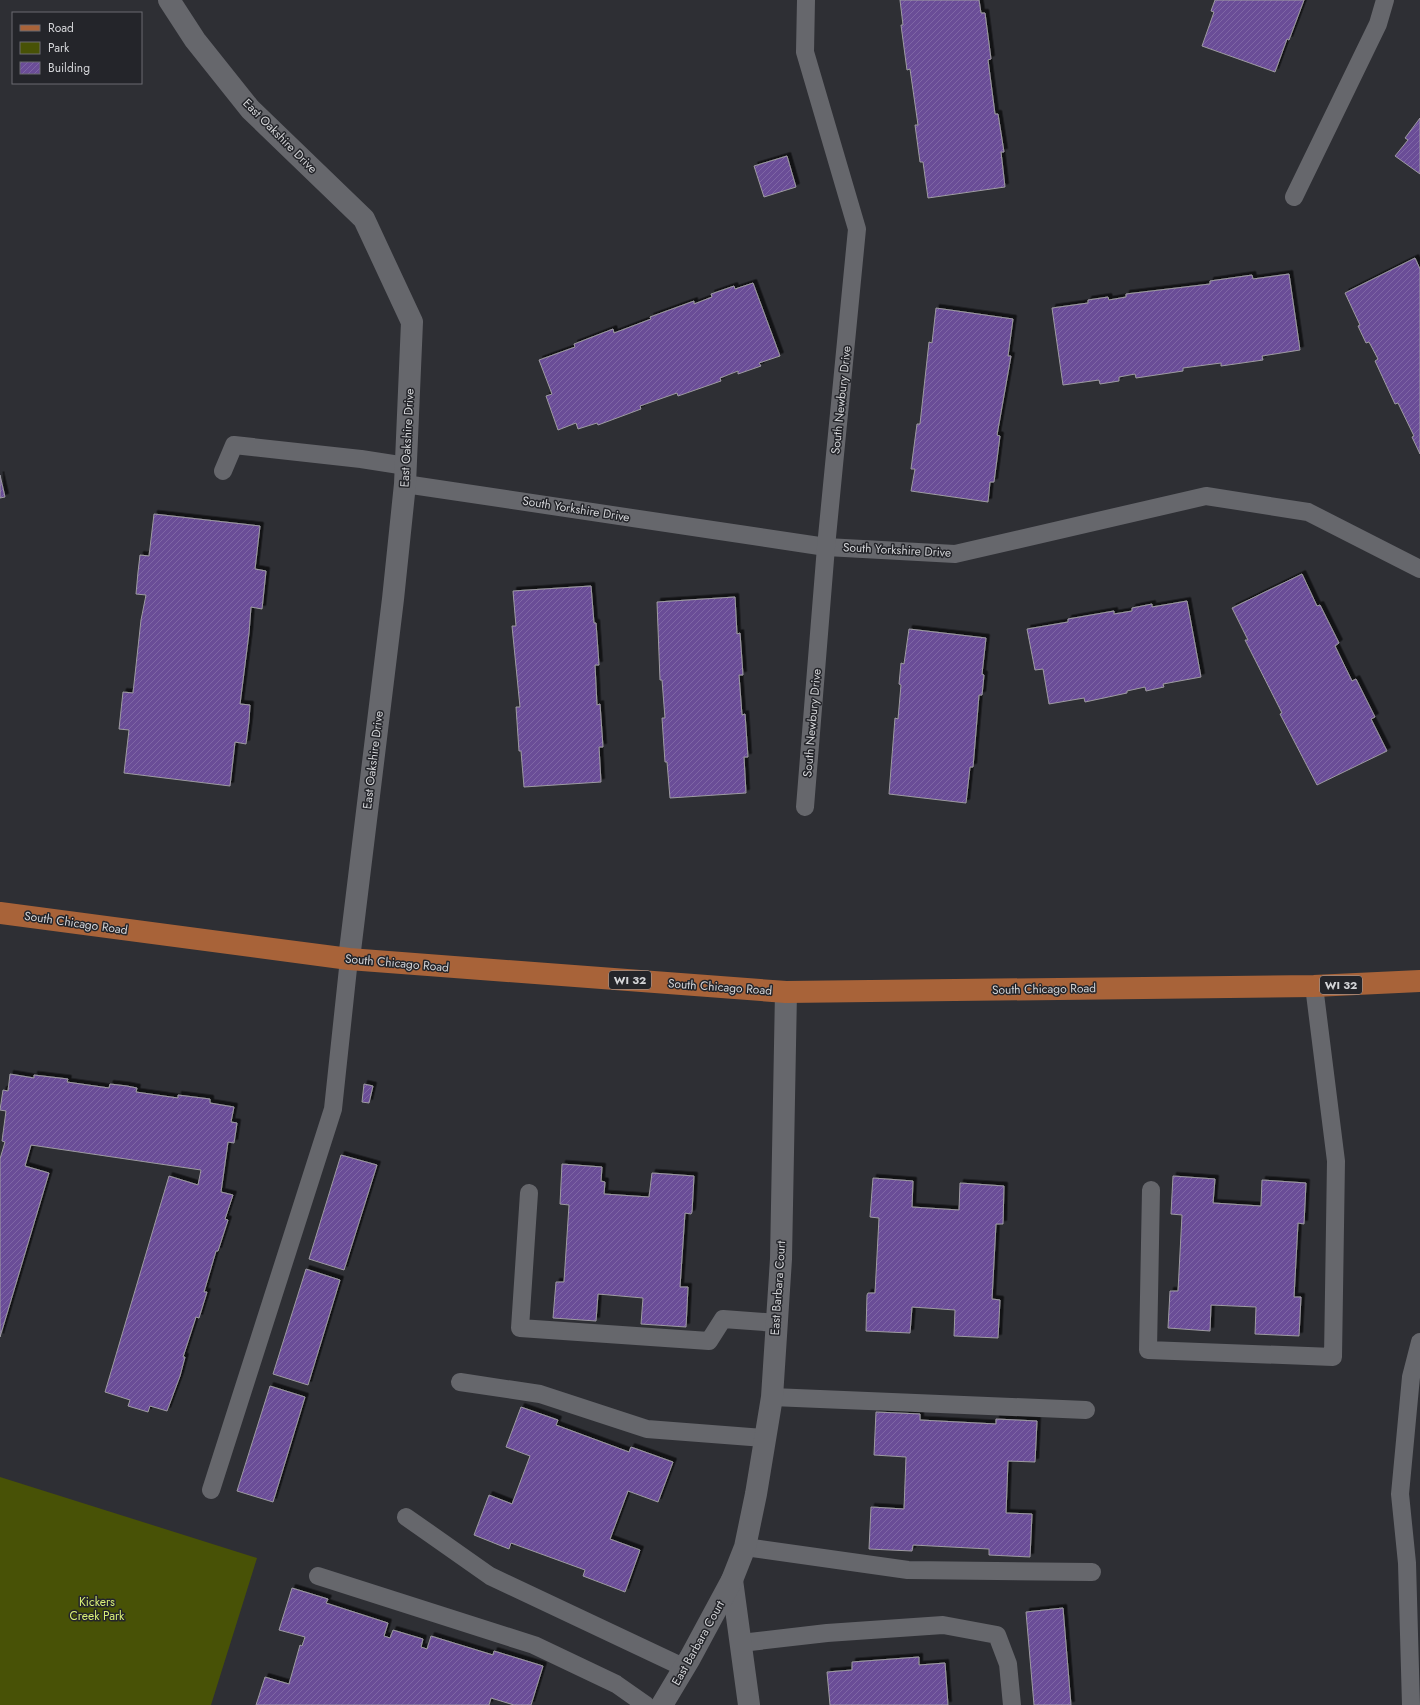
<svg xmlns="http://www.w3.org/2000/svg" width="1420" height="1705" viewBox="0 0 1420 1705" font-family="Jost,sans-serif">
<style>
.park{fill:#485206}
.building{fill:url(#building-hatch);stroke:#9d9ba1;filter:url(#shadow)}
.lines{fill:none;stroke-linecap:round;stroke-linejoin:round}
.lane{stroke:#66676c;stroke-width:18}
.street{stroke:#66676c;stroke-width:22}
.primary{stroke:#a86339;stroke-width:22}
.labels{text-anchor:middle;stroke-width:3;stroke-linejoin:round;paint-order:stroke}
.shield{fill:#24252a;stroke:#9fa0a4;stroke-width:1}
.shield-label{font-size:11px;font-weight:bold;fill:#d4d5d8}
.street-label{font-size:12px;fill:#d4d5d8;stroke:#24252a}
.park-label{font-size:12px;fill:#d8ee76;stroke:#24252a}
</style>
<defs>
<pattern id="building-hatch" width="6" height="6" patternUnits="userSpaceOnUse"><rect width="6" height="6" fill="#6b4d97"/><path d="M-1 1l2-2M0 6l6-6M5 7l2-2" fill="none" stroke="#7f66a5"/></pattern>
<filter id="shadow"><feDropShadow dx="3.5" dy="-3.5" stdDeviation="0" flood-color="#0009"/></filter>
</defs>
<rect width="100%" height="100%" fill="#2e2f34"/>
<path class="park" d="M 0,1477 L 257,1558 L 211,1705 L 0,1705 Z"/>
<g class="building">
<path d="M 900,0 L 979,0 L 981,13 L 985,13 L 991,59 L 988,60 L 995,114 L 998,114 L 1004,152 L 1001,152 L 1005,187 L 928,198 L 923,162 L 920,162 L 915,125 L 918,125 L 910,69 L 907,70 L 901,25 L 903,25 Z"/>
<path d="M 1215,0 L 1304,0 L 1289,40 L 1287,39 L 1275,72 L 1202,46 L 1214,12 L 1211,11 Z"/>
<path d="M 1420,118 L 1420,174 L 1395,156 L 1408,140 L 1405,138 Z"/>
<path d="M 787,156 L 796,187 L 764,197 L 754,166 Z"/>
<path d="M 1415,258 L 1420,269 L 1420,454 L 1412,437 L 1414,436 L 1398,403 L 1395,404 L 1375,361 L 1378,359 L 1369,342 L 1366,343 L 1358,326 L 1360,325 L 1345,293 Z"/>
<path d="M 1289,274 L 1300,350 L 1262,356 L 1263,360 L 1221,366 L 1221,363 L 1183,368 L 1183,371 L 1136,378 L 1135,374 L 1119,377 L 1119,381 L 1100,384 L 1099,380 L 1063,385 L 1052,308 L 1088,303 L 1088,300 L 1108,297 L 1109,300 L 1126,297 L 1126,294 L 1210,284 L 1210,281 L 1252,275 L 1253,279 Z"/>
<path d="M 753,283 L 780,356 L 759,363 L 761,366 L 738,374 L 738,371 L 720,378 L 721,381 L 678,396 L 677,393 L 640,406 L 641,409 L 598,425 L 597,423 L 578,429 L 576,423 L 558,430 L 546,396 L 552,394 L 539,360 L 575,347 L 574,344 L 613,329 L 614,333 L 651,319 L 650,317 L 694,301 L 694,304 L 712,297 L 711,294 L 734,286 L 735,289 Z"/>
<path d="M 936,308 L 1013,319 L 1008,356 L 1011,356 L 997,435 L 1000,436 L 994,482 L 990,482 L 988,502 L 911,491 L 915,469 L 911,469 L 917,424 L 920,424 L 929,342 L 932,343 Z"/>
<path d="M 0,475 L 5,497 L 0,498 Z"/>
<path d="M 154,514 L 260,526 L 255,569 L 266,571 L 262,609 L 251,607 L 249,633 L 240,704 L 250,705 L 249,721 L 246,744 L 235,742 L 230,786 L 124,773 L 129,730 L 119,729 L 123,692 L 133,693 L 141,620 L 146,595 L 136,594 L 138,572 L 140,555 L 149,556 Z"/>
<path d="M 1302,574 L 1317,606 L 1320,605 L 1339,643 L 1335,646 L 1352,681 L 1356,679 L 1375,717 L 1371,719 L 1387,751 L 1317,785 L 1280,714 L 1282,713 L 1245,640 L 1248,640 L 1232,608 Z"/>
<path d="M 591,586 L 594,623 L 596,623 L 599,665 L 595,665 L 597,705 L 600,704 L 603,747 L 599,747 L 601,782 L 524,787 L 521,751 L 519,751 L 516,707 L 520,707 L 512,626 L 516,626 L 513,591 Z"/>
<path d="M 735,597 L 737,634 L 740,633 L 743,675 L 739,675 L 742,715 L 745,714 L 748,757 L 744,757 L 746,793 L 670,798 L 667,762 L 665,762 L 662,718 L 665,718 L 662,680 L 660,680 L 657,602 Z"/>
<path d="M 1187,601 L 1201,677 L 1163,684 L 1164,687 L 1146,691 L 1145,687 L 1127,691 L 1127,693 L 1085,702 L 1084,698 L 1049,704 L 1043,669 L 1035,670 L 1027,629 L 1068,622 L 1068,619 L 1114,611 L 1114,614 L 1132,611 L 1132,608 L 1152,604 L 1152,607 Z"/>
<path d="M 909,629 L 986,638 L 982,674 L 984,675 L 982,695 L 979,695 L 973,767 L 970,767 L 966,803 L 889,794 L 895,718 L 898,719 L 901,685 L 899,684 L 901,663 L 904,664 Z"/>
<path d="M 10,1074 L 34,1078 L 34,1075 L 68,1079 L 67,1082 L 109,1088 L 110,1084 L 127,1086 L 137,1088 L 136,1092 L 178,1098 L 178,1095 L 210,1099 L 210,1103 L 234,1107 L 231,1122 L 237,1123 L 234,1143 L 228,1142 L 221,1192 L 233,1195 L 225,1219 L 228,1220 L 218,1251 L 216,1251 L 204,1292 L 207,1292 L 199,1318 L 196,1317 L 183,1357 L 185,1357 L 180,1376 L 167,1411 L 150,1406 L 148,1412 L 128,1406 L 130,1400 L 105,1392 L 169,1176 L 198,1185 L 201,1170 L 31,1145 L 25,1166 L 49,1173 L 0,1337 L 0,1159 L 5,1142 L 2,1141 L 6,1111 L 0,1110 L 3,1090 L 8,1091 Z"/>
<path d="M 364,1084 L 373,1086 L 369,1103 L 362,1102 Z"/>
<path d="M 341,1155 L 377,1165 L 344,1270 L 309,1259 Z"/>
<path d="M 562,1164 L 602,1167 L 601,1181 L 605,1182 L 604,1194 L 649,1197 L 652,1173 L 694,1176 L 692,1212 L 691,1214 L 685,1213 L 680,1287 L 688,1287 L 686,1327 L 641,1324 L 643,1298 L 598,1294 L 596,1321 L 553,1318 L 556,1282 L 564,1282 L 569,1205 L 560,1204 Z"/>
<path d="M 1173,1176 L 1215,1179 L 1213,1203 L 1261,1206 L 1262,1180 L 1306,1183 L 1304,1224 L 1298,1223 L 1294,1297 L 1301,1297 L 1299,1336 L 1255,1334 L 1256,1307 L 1211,1305 L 1210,1331 L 1168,1328 L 1170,1291 L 1178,1291 L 1182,1215 L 1171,1214 Z"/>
<path d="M 873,1178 L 913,1181 L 912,1207 L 959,1210 L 960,1183 L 1004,1186 L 1003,1224 L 996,1224 L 992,1299 L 1000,1300 L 998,1338 L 954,1336 L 955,1310 L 912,1307 L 910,1333 L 866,1331 L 867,1295 L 868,1293 L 875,1293 L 879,1218 L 870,1217 Z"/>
<path d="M 306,1269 L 340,1280 L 308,1385 L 273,1374 Z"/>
<path d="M 270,1386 L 305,1397 L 273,1502 L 237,1491 Z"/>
<path d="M 521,1407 L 558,1420 L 556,1425 L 629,1452 L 631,1447 L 673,1462 L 658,1502 L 628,1491 L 610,1539 L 640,1550 L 625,1592 L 583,1576 L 585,1570 L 511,1543 L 509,1549 L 474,1535 L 489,1495 L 512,1504 L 530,1456 L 506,1447 Z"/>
<path d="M 876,1412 L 920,1414 L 920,1420 L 996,1424 L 996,1419 L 1037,1421 L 1035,1462 L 1008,1461 L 1006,1513 L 1032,1514 L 1030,1557 L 989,1555 L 989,1549 L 913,1545 L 912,1551 L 869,1549 L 871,1507 L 904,1509 L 906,1457 L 874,1455 Z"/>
<path d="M 292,1588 L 328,1599 L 326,1603 L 388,1623 L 384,1636 L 390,1638 L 393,1630 L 423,1639 L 421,1647 L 427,1649 L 431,1636 L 493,1655 L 494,1651 L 543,1666 L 531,1705 L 514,1705 L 491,1698 L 489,1705 L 256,1705 L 265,1677 L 289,1684 L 300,1645 L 302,1646 L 305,1637 L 279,1630 Z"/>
<path d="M 1063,1608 L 1071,1705 L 1034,1705 L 1026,1612 Z"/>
<path d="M 919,1657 L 919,1665 L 945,1663 L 948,1705 L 830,1705 L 827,1672 L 852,1670 L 852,1662 Z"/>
</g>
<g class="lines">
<g class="lane">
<path d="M 1294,197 L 1378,24 L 1385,0"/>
<path d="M 223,471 L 234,445 L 361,459 L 406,466"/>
<path d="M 405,484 L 826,547 L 955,554 L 1206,496 L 1308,512 L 1420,569"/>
<path d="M 805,807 L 826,547 L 857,229 L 805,52 L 806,0"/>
<path d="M 1151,1190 L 1148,1350 L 1333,1357 L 1336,1161 L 1314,986"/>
<path d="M 529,1193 L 520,1328 L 709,1341 L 723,1319 L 777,1323"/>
<path d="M 460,1382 L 540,1394 L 647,1429 L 764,1438"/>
<path d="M 772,1397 L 1086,1410"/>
<path d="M 211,1490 L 333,1109 L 349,959"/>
<path d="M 406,1517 L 490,1576 L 685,1668"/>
<path d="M 745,1547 L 908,1570 L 1092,1572"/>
<path d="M 318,1576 L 534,1645 L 616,1684 L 646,1705"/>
<path d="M 741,1643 L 827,1633 L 943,1625 L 997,1635 L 1008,1664 L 1012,1705"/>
<path d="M 1411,1705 L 1407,1563 L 1400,1494 L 1411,1377 L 1420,1342"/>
</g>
<g class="street">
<path d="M 169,0 L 195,40 L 250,109 L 364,219 L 412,322 L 405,484 L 393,599 L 349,959"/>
<path d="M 732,1580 L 749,1705"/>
<path d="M 662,1705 L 690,1658 L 732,1580 L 745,1547 L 756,1494 L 772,1397 L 781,1259 L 786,992"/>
</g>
<path class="primary" d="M 0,913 L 349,959 L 786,992 L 1314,986 L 1420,981"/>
</g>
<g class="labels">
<g class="shield">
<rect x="609" y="971" width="42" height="18" rx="3"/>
<rect x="1320" y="976" width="42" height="18" rx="3"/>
</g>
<g class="shield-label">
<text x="630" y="984">WI 32</text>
<text x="1341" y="989">WI 32</text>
</g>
<g class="street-label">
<text transform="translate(280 136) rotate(45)" y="4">East Oakshire Drive</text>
<text transform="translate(841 400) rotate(-84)" y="4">South Newbury Drive</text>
<text transform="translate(407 438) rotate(-87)" y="4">East Oakshire Drive</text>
<text transform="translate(576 509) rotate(9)" y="4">South Yorkshire Drive</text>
<text transform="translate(897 550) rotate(3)" y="4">South Yorkshire Drive</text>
<text transform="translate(812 723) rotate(-85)" y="4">South Newbury Drive</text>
<text transform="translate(373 760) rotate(-83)" y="4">East Oakshire Drive</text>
<text transform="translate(76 923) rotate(8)" y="4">South Chicago Road</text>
<text transform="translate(397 963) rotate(5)" y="4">South Chicago Road</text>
<text transform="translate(720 987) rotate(4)" y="4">South Chicago Road</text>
<text transform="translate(1044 989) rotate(-1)" y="4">South Chicago Road</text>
<text transform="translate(778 1288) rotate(-86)" y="4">East Barbara Court</text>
<text transform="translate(698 1643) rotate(-61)" y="4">East Barbara Court</text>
</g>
<g class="park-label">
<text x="97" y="1606">Kickers<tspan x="97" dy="14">Creek Park</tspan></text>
</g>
</g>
<rect x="12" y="12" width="130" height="72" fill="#24252a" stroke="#6a6b70"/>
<rect x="20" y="25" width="20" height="6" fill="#a86339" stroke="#6a6b70"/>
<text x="48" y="32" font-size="12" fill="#d4d5d8">Road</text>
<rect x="20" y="42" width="20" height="12" fill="#485206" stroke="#6a6b70"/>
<text x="48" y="52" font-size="12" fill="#d4d5d8">Park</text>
<rect x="20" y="62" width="20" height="12" fill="url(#building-hatch)" stroke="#6a6b70"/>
<text x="48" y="72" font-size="12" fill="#d4d5d8">Building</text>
</svg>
